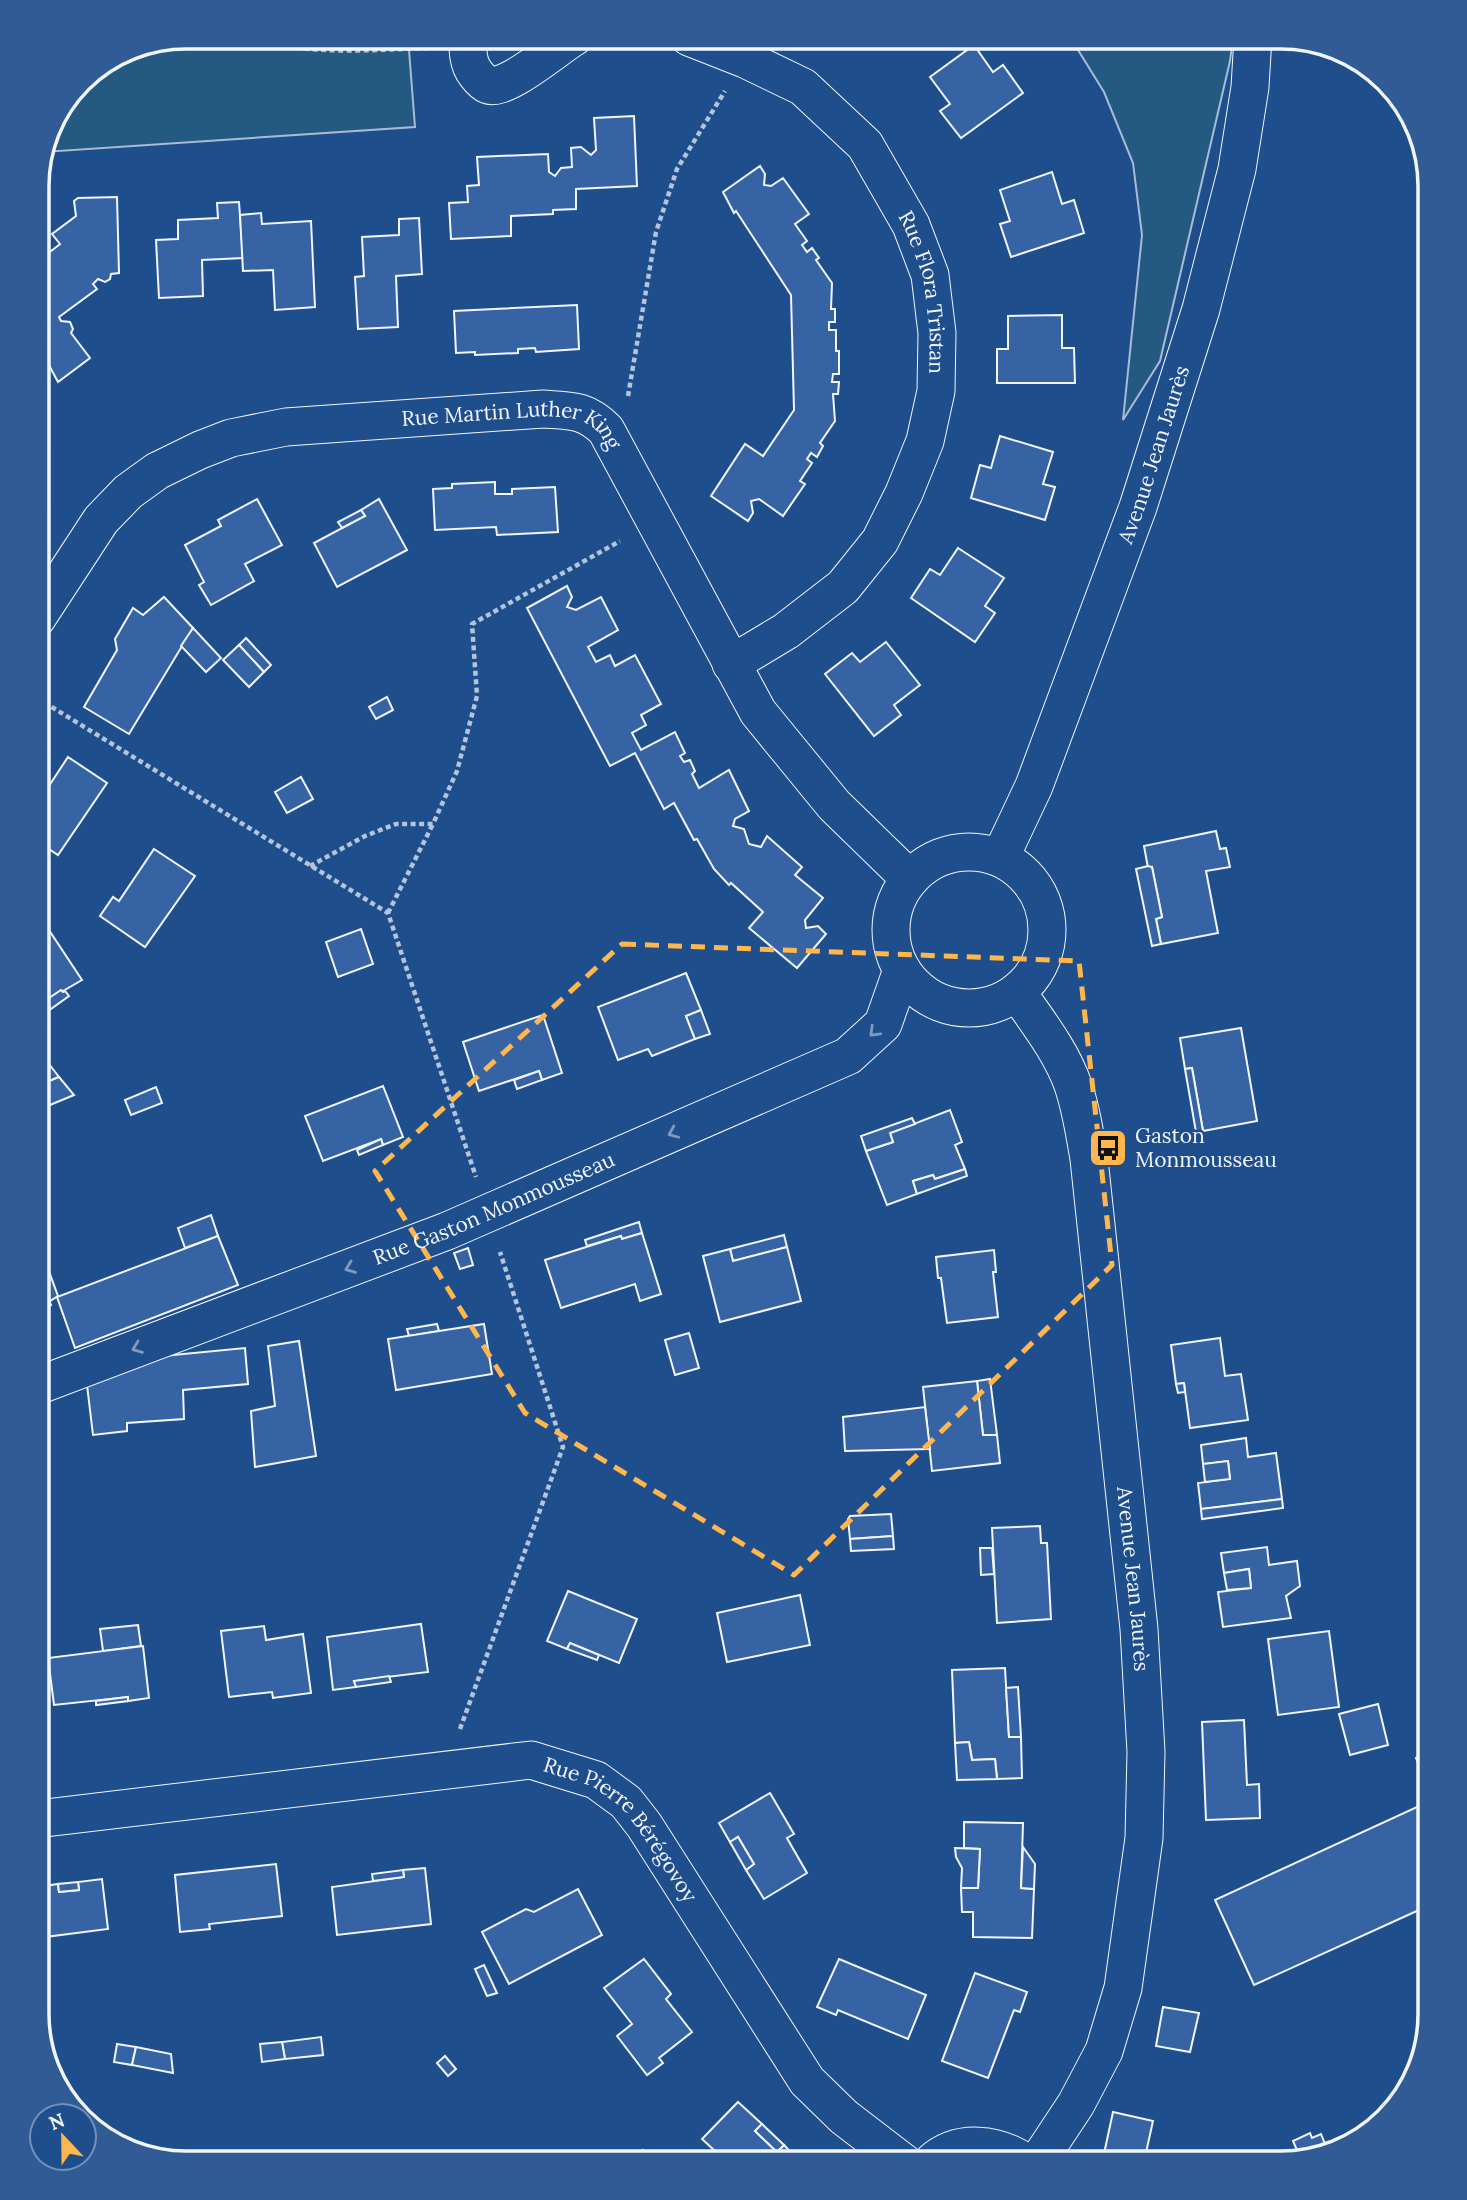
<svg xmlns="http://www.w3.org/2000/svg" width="1467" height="2200" viewBox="0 0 1467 2200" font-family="Lora,serif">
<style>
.green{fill:#245a82;stroke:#a8bbd7;stroke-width:2}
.building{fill:#3563a3;stroke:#f2f6ff;stroke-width:2}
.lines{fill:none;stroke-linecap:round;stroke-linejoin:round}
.street-casing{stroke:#f2f6ff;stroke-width:39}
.path{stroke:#b3c4dc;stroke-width:4.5;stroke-dasharray:5 3.5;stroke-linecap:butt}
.street{stroke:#1f4e8c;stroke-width:37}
.oneway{stroke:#7e9ac0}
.marked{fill:none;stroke:#ffb74d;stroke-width:5;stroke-dasharray:14 9;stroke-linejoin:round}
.labels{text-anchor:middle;stroke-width:5;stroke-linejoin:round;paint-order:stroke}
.street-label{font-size:21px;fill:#f2f6ff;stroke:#1f4e8c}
.poi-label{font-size:21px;fill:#f2f6ff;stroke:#1f4e8c;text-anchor:start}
.rim{fill:none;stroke:#f2f6ff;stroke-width:3.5}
</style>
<rect width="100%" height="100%" fill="#1f4e8c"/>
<g class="green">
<path d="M 186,37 L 408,37 L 415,127 L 44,152 L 52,120 L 81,80 L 129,48 Z"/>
<path d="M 1070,37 L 1233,37 L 1230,61 L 1160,361 L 1123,420 L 1142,235 L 1133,163 L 1104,92 Z"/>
</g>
<g class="building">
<path d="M 974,45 L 993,72 L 1003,65 L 1023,93 L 961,138 L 940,111 L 950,104 L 930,77 Z"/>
<path d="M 634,116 L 637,186 L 576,189 L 576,209 L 553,210 L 553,214 L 511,216 L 511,236 L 451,239 L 449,203 L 468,202 L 467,186 L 479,185 L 477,157 L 548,154 L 549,172 L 555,176 L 561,168 L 572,167 L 571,148 L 581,147 L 591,155 L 596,150 L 594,118 Z"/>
<path d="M 760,166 L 765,174 L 764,185 L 771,186 L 783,178 L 809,214 L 795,224 L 807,241 L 802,245 L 807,252 L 812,248 L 819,258 L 816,260 L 832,283 L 831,309 L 835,309 L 835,322 L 829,322 L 829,330 L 836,330 L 836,351 L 839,351 L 839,374 L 833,374 L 832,382 L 839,382 L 838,394 L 833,394 L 835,421 L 820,443 L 823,446 L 817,457 L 811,453 L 807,459 L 812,463 L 800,481 L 805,484 L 783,516 L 759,499 L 751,501 L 753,513 L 748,521 L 711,496 L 745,444 L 763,456 L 794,410 L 791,295 L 736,211 L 734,213 L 723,192 Z"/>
<path d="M 1052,172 L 1062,204 L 1074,200 L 1084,233 L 1011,257 L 1000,224 L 1010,221 L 1000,190 Z"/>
<path d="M 117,197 L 119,273 L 111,274 L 110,279 L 105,282 L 98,279 L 93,284 L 97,289 L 59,317 L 61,321 L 70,322 L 73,329 L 71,333 L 90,358 L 58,382 L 37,343 L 37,262 L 60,244 L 52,234 L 76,216 L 74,201 L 78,198 Z"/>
<path d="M 239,202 L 243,258 L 202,260 L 203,296 L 159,298 L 156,240 L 178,239 L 178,220 L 218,218 L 217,203 Z"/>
<path d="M 261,213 L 262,224 L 311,221 L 315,307 L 275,310 L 273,270 L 243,271 L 240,215 Z"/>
<path d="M 419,218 L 422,274 L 396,276 L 398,327 L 358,329 L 355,277 L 364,276 L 362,237 L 399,235 L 399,219 Z"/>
<path d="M 577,305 L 579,349 L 536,352 L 535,348 L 518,349 L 518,353 L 475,355 L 475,352 L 456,353 L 454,311 Z"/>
<path d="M 1062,315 L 1062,348 L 1074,348 L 1075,383 L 997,383 L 997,349 L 1008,349 L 1008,316 Z"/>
<path d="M 1000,436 L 1053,452 L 1043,484 L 1055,487 L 1045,520 L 971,498 L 980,465 L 991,468 Z"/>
<path d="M 495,482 L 495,494 L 512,494 L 512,489 L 555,487 L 558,532 L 497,535 L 496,527 L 435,530 L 433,489 L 452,488 L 452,484 Z"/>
<path d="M 257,499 L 282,545 L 245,564 L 254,581 L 211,605 L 199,585 L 204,582 L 185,545 L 221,526 L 218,520 Z"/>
<path d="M 379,499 L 407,550 L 337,587 L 314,543 L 365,516 L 361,510 Z"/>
<path d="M 361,510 L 365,516 L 342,528 L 338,522 Z"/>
<path d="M 958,548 L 1004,578 L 985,606 L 995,613 L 975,642 L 911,598 L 930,569 L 940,575 Z"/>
<path d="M 567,586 L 572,597 L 567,607 L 576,610 L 601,597 L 618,630 L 588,647 L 596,662 L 610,655 L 615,666 L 635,655 L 661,704 L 641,715 L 646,725 L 632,733 L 641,750 L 675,732 L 685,753 L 680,756 L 684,762 L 690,760 L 695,771 L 692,774 L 699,788 L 729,770 L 749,811 L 735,819 L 733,826 L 744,829 L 749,844 L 761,847 L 767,836 L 802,867 L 795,875 L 823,898 L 805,920 L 806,928 L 818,926 L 826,934 L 797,968 L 749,928 L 763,912 L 731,883 L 729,885 L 714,869 L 697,839 L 694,840 L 674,803 L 664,809 L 635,753 L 610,766 L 527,608 Z"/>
<path d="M 164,597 L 193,628 L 129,734 L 84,707 L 117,650 L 115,639 L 133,608 L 143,615 Z"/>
<path d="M 193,628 L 221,658 L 206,672 L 181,646 Z"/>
<path d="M 246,638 L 271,665 L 264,672 L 239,645 Z"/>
<path d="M 886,642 L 920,685 L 894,705 L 901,715 L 874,736 L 825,674 L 852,653 L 860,662 Z"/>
<path d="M 239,645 L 264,672 L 249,687 L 223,660 Z"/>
<path d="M 387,697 L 393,710 L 376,719 L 369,707 Z"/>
<path d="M 68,757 L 107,783 L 58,855 L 37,841 L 37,804 Z"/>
<path d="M 301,777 L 313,799 L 287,813 L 275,792 Z"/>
<path d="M 44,781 L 49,784 L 37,804 L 37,791 Z"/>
<path d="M 1216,831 L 1220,849 L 1226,848 L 1230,867 L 1206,871 L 1218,933 L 1161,944 L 1156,919 L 1162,917 L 1152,867 L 1148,868 L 1144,846 Z"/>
<path d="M 154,849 L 195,876 L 145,947 L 100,916 L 113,897 L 119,901 Z"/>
<path d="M 1148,866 L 1152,867 L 1162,917 L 1156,919 L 1161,944 L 1152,946 L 1136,869 Z"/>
<path d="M 39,915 L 82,980 L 37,1006 L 37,917 Z"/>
<path d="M 361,929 L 373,964 L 338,977 L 326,942 Z"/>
<path d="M 686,973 L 701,1010 L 686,1016 L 695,1039 L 652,1056 L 648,1049 L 618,1060 L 598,1007 Z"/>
<path d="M 61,990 L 63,992 L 65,991 L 69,996 L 37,1019 L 37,1006 Z"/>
<path d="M 701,1010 L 710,1034 L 695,1039 L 686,1016 Z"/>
<path d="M 543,1015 L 562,1073 L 542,1080 L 539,1071 L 479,1091 L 463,1042 Z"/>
<path d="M 1241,1028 L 1257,1121 L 1203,1131 L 1192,1068 L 1185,1069 L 1180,1038 Z"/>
<path d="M 42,1055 L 59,1077 L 37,1086 L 37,1059 Z"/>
<path d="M 1192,1068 L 1203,1131 L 1196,1132 L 1185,1069 Z"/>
<path d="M 539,1071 L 542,1080 L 517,1089 L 514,1080 Z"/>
<path d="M 59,1077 L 74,1095 L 50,1105 L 37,1086 Z"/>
<path d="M 383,1086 L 403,1137 L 383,1145 L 381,1139 L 323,1161 L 305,1116 Z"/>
<path d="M 156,1087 L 162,1103 L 131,1115 L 125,1100 Z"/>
<path d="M 950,1110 L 962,1142 L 955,1145 L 965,1169 L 935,1179 L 933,1175 L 913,1181 L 917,1194 L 887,1205 L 866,1151 L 893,1142 L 890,1133 Z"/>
<path d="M 912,1118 L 915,1124 L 890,1133 L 893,1142 L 866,1151 L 861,1136 Z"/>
<path d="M 381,1139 L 383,1145 L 359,1155 L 357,1150 Z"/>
<path d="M 965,1169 L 967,1176 L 917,1194 L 913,1181 L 933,1175 L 935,1179 Z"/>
<path d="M 211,1215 L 218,1236 L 185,1248 L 178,1228 Z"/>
<path d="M 639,1222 L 642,1233 L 622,1239 L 621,1236 L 587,1246 L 585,1240 Z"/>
<path d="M 642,1233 L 661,1294 L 640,1301 L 635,1284 L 561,1308 L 545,1260 L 621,1236 L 622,1239 Z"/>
<path d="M 784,1235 L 787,1247 L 733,1261 L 730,1249 Z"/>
<path d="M 218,1236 L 238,1285 L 75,1348 L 57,1297 Z"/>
<path d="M 787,1247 L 801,1301 L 720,1322 L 703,1256 L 730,1249 L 733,1261 Z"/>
<path d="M 468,1248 L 473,1265 L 460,1269 L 454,1253 Z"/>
<path d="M 994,1250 L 996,1272 L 993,1272 L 998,1317 L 947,1323 L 941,1278 L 938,1278 L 936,1257 Z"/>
<path d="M 44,1258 L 58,1296 L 50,1301 L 37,1271 L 37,1260 Z"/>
<path d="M 37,1271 L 51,1305 L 37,1313 Z"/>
<path d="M 437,1324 L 439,1331 L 409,1336 L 407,1329 Z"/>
<path d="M 484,1324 L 492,1374 L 396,1390 L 388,1339 Z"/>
<path d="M 689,1333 L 699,1368 L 675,1375 L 665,1340 Z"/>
<path d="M 1220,1338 L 1225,1376 L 1241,1374 L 1248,1420 L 1190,1428 L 1184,1383 L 1176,1384 L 1171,1345 Z"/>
<path d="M 299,1341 L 316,1456 L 255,1467 L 251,1411 L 275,1406 L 268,1346 Z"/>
<path d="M 245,1348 L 248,1384 L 183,1390 L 184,1419 L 127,1423 L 127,1431 L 93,1435 L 87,1385 L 163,1356 Z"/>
<path d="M 990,1379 L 997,1435 L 983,1435 L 977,1381 Z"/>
<path d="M 977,1381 L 983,1435 L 997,1435 L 1000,1463 L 932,1471 L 923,1387 Z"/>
<path d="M 1184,1383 L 1185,1392 L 1178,1393 L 1176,1384 Z"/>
<path d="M 925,1407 L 930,1449 L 845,1451 L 843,1417 Z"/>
<path d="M 1246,1438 L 1248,1457 L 1276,1453 L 1282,1499 L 1201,1509 L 1198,1483 L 1230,1479 L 1228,1461 L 1203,1464 L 1201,1445 Z"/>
<path d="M 1228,1461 L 1230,1479 L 1205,1482 L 1203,1464 Z"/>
<path d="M 1282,1499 L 1283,1508 L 1202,1519 L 1201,1509 Z"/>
<path d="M 891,1514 L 893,1536 L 850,1539 L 848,1519 L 850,1516 Z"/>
<path d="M 1040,1526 L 1041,1543 L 1047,1543 L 1051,1619 L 997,1623 L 992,1528 Z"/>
<path d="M 893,1536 L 894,1549 L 851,1551 L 850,1539 Z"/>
<path d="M 1267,1547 L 1269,1565 L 1297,1561 L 1300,1586 L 1286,1596 L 1291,1618 L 1223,1627 L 1218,1592 L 1251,1588 L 1249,1569 L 1224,1573 L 1221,1553 Z"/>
<path d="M 980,1548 L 992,1548 L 994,1574 L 981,1575 Z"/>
<path d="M 1249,1569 L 1251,1588 L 1227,1590 L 1224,1573 Z"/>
<path d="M 568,1591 L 637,1619 L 619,1663 L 570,1643 L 567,1649 L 547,1641 Z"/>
<path d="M 800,1595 L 810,1645 L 727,1662 L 717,1613 Z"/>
<path d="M 421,1624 L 428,1672 L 354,1681 L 356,1687 L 333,1690 L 327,1637 Z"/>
<path d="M 138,1625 L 141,1646 L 103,1651 L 100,1629 Z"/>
<path d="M 264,1626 L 266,1640 L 303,1634 L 311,1693 L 273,1698 L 272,1692 L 229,1697 L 221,1631 Z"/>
<path d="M 1329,1631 L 1339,1707 L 1278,1715 L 1268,1639 Z"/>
<path d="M 570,1643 L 599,1655 L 597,1660 L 567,1649 Z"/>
<path d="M 143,1646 L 149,1698 L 128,1701 L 128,1697 L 54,1705 L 48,1658 Z"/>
<path d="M 1005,1668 L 1009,1737 L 1021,1737 L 1022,1778 L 997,1779 L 995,1759 L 972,1760 L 969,1742 L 955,1743 L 952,1670 Z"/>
<path d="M 389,1676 L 391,1682 L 356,1687 L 354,1681 Z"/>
<path d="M 1018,1687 L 1021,1737 L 1009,1737 L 1006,1688 Z"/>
<path d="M 128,1697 L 128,1701 L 96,1705 L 96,1701 Z"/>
<path d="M 1378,1704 L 1388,1745 L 1350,1755 L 1339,1714 Z"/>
<path d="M 1244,1720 L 1247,1785 L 1259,1784 L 1260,1818 L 1206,1820 L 1202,1722 Z"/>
<path d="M 969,1742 L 972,1760 L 995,1759 L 997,1779 L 957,1780 L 955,1743 Z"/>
<path d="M 1430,1751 L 1430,1780 L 1426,1781 L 1416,1758 Z"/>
<path d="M 770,1793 L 794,1834 L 787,1838 L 807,1873 L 764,1899 L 746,1870 L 754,1864 L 738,1837 L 730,1842 L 719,1823 Z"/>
<path d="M 1430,1801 L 1430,1905 L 1254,1985 L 1215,1900 Z"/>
<path d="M 964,1822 L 1023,1823 L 1021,1888 L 1034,1889 L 1032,1938 L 973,1937 L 973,1912 L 962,1912 L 961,1888 L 978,1888 L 980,1849 L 964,1848 Z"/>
<path d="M 738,1837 L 754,1864 L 746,1870 L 730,1842 Z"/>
<path d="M 1023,1847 L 1035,1864 L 1034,1889 L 1021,1888 Z"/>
<path d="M 955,1848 L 980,1849 L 978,1888 L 961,1888 L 962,1868 L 956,1857 Z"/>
<path d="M 276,1864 L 282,1916 L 209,1924 L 210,1929 L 180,1932 L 175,1875 Z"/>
<path d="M 425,1868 L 431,1924 L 337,1935 L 332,1887 L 404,1877 L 403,1870 Z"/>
<path d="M 403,1870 L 404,1877 L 373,1881 L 372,1874 Z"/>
<path d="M 102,1879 L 108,1929 L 37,1938 L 37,1887 L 58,1884 L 59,1892 L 79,1890 L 78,1882 Z"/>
<path d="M 78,1882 L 79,1890 L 59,1892 L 58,1884 Z"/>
<path d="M 578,1889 L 602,1935 L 509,1984 L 482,1932 L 526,1909 L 534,1912 Z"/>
<path d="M 644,1959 L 671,1994 L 666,1999 L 692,2032 L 659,2058 L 663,2063 L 647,2075 L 617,2036 L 632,2024 L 604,1988 Z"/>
<path d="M 839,1959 L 926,1995 L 908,2039 L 838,2010 L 836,2015 L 817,2007 Z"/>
<path d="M 484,1965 L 497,1993 L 487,1996 L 475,1969 Z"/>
<path d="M 975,1973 L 1027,1992 L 1020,2012 L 1014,2010 L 988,2078 L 942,2061 Z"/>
<path d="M 1163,2007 L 1199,2013 L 1190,2052 L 1156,2046 Z"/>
<path d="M 321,2037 L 323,2055 L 285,2059 L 282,2042 Z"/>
<path d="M 282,2042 L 285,2059 L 262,2062 L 260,2044 Z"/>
<path d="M 117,2044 L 136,2047 L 132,2065 L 114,2062 Z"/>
<path d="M 136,2047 L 171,2054 L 173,2073 L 132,2065 Z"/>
<path d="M 445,2056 L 456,2069 L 448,2076 L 437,2063 Z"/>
<path d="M 738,2102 L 762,2124 L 755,2131 L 777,2152 L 784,2145 L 801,2163 L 728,2163 L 702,2139 Z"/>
<path d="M 1113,2112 L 1153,2121 L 1145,2157 L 1133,2154 L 1130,2163 L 1102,2163 Z"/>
<path d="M 1376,2123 L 1355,2143 L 1294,2160 L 1293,2157 L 1299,2155 L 1293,2141 L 1310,2133 L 1312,2138 L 1321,2134 L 1325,2144 Z"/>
<path d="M 762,2124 L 784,2145 L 777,2152 L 755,2131 Z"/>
<path d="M 158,2149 L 208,2158 L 207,2163 L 177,2163 L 147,2153 L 156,2155 Z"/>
<path d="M 643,2150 L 653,2163 L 627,2163 Z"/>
</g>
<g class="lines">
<defs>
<g id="street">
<path d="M 469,37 C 467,49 468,64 476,74 C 479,78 485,84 488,85 C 505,92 557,47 574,37"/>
<path id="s1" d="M 689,37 L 745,59 L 803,87 L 865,145 L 911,225 L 930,275 L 937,333 L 936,391 L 925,441 L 904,493 L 880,541 L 843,587 L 786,631 L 731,664"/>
<path id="s2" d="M 37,618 L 101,520 L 128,492 L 157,471 L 200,450 L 231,438 L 286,427 L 543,409 C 571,411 585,409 606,430 L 758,712 L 834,805 L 910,879"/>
<circle cx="969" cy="930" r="78"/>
<path id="s3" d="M 1000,858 L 1034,786 L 1138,507 L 1201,309 L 1237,169 L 1250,87 L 1253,37"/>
<path id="s4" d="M 1017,992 C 1037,1021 1061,1051 1073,1085 C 1081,1109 1085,1134 1089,1159 L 1139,1629 L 1146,1752 L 1144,1838 L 1123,1988 L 1104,2051 L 1076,2104 L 1037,2163"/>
<path id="s5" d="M 37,1386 L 447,1231 L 848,1056 L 883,1024 L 902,970"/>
<path id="s6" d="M 37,1819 L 531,1760 L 596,1780 L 626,1802 L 644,1825 L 807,2081 L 844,2117 L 904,2163"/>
<path d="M 931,2163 C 958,2138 998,2143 1026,2163"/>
</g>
</defs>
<use href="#street" class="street-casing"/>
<g class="path">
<path d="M 246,37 C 305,56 368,50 429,48"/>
<path d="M 628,396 L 656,232 L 677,169 L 725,91"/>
<path d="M 37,698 L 388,913 L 476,1177"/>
<path d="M 310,866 L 365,836 L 396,824 L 433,824 L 457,771 L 477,696 L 472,624 L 620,541"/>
<path d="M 388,913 L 433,824"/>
<path d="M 460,1729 L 563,1447 L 500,1252"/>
</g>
<use href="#street" class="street"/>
</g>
<defs><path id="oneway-chevron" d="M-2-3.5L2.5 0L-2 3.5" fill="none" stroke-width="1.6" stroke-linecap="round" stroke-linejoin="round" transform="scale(1.75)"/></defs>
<g class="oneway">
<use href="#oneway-chevron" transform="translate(874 1032) rotate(136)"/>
<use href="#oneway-chevron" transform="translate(673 1133) rotate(157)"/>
<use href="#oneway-chevron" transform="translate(350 1268) rotate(159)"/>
<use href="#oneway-chevron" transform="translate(137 1348) rotate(159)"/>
</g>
<path class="marked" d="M 622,944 L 1079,961 L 1112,1265 L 794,1575 L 525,1413 L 375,1171 Z"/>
<defs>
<symbol id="bus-square" viewBox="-11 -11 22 22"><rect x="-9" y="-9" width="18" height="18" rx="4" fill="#ffb74d" stroke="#1f4e8c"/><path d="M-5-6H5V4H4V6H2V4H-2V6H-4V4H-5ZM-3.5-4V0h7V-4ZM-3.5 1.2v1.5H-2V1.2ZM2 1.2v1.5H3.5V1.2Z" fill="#111"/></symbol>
</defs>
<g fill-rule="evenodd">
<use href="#bus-square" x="1086" y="1126" width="44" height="44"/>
</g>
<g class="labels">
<g class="street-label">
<text dy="7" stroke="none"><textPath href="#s1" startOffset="371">Rue Flora Tristan</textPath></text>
<text dy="7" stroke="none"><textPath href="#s2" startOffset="560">Rue Martin Luther King</textPath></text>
<text dy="7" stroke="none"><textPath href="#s3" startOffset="432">Avenue Jean Jaurès</textPath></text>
<text dy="7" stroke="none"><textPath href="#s5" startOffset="490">Rue Gaston Monmousseau</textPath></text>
<text dy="7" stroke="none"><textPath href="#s4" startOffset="607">Avenue Jean Jaurès</textPath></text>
<text dy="7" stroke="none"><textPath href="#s6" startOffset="616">Rue Pierre Bérégovoy</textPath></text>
</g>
<g class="poi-label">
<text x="1135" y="1143">Gaston<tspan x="1135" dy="24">Monmousseau</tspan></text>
</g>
</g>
<path d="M0 0H1467V2200H0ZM186 49H1281A137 137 0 0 1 1418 186V2014A137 137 0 0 1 1281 2151H186A137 137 0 0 1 49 2014V186A137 137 0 0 1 186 49Z" fill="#305b95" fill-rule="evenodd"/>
<path class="rim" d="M186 49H1281A137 137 0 0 1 1418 186V2014A137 137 0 0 1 1281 2151H186A137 137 0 0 1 49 2014V186A137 137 0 0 1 186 49Z"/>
<g transform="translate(63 2137) rotate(338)"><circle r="33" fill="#1f4e8c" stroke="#7391ba" stroke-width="2"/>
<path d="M0-5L12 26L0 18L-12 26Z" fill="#ffb74d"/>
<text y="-10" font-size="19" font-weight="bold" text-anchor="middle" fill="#f2f6ff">N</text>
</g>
</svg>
